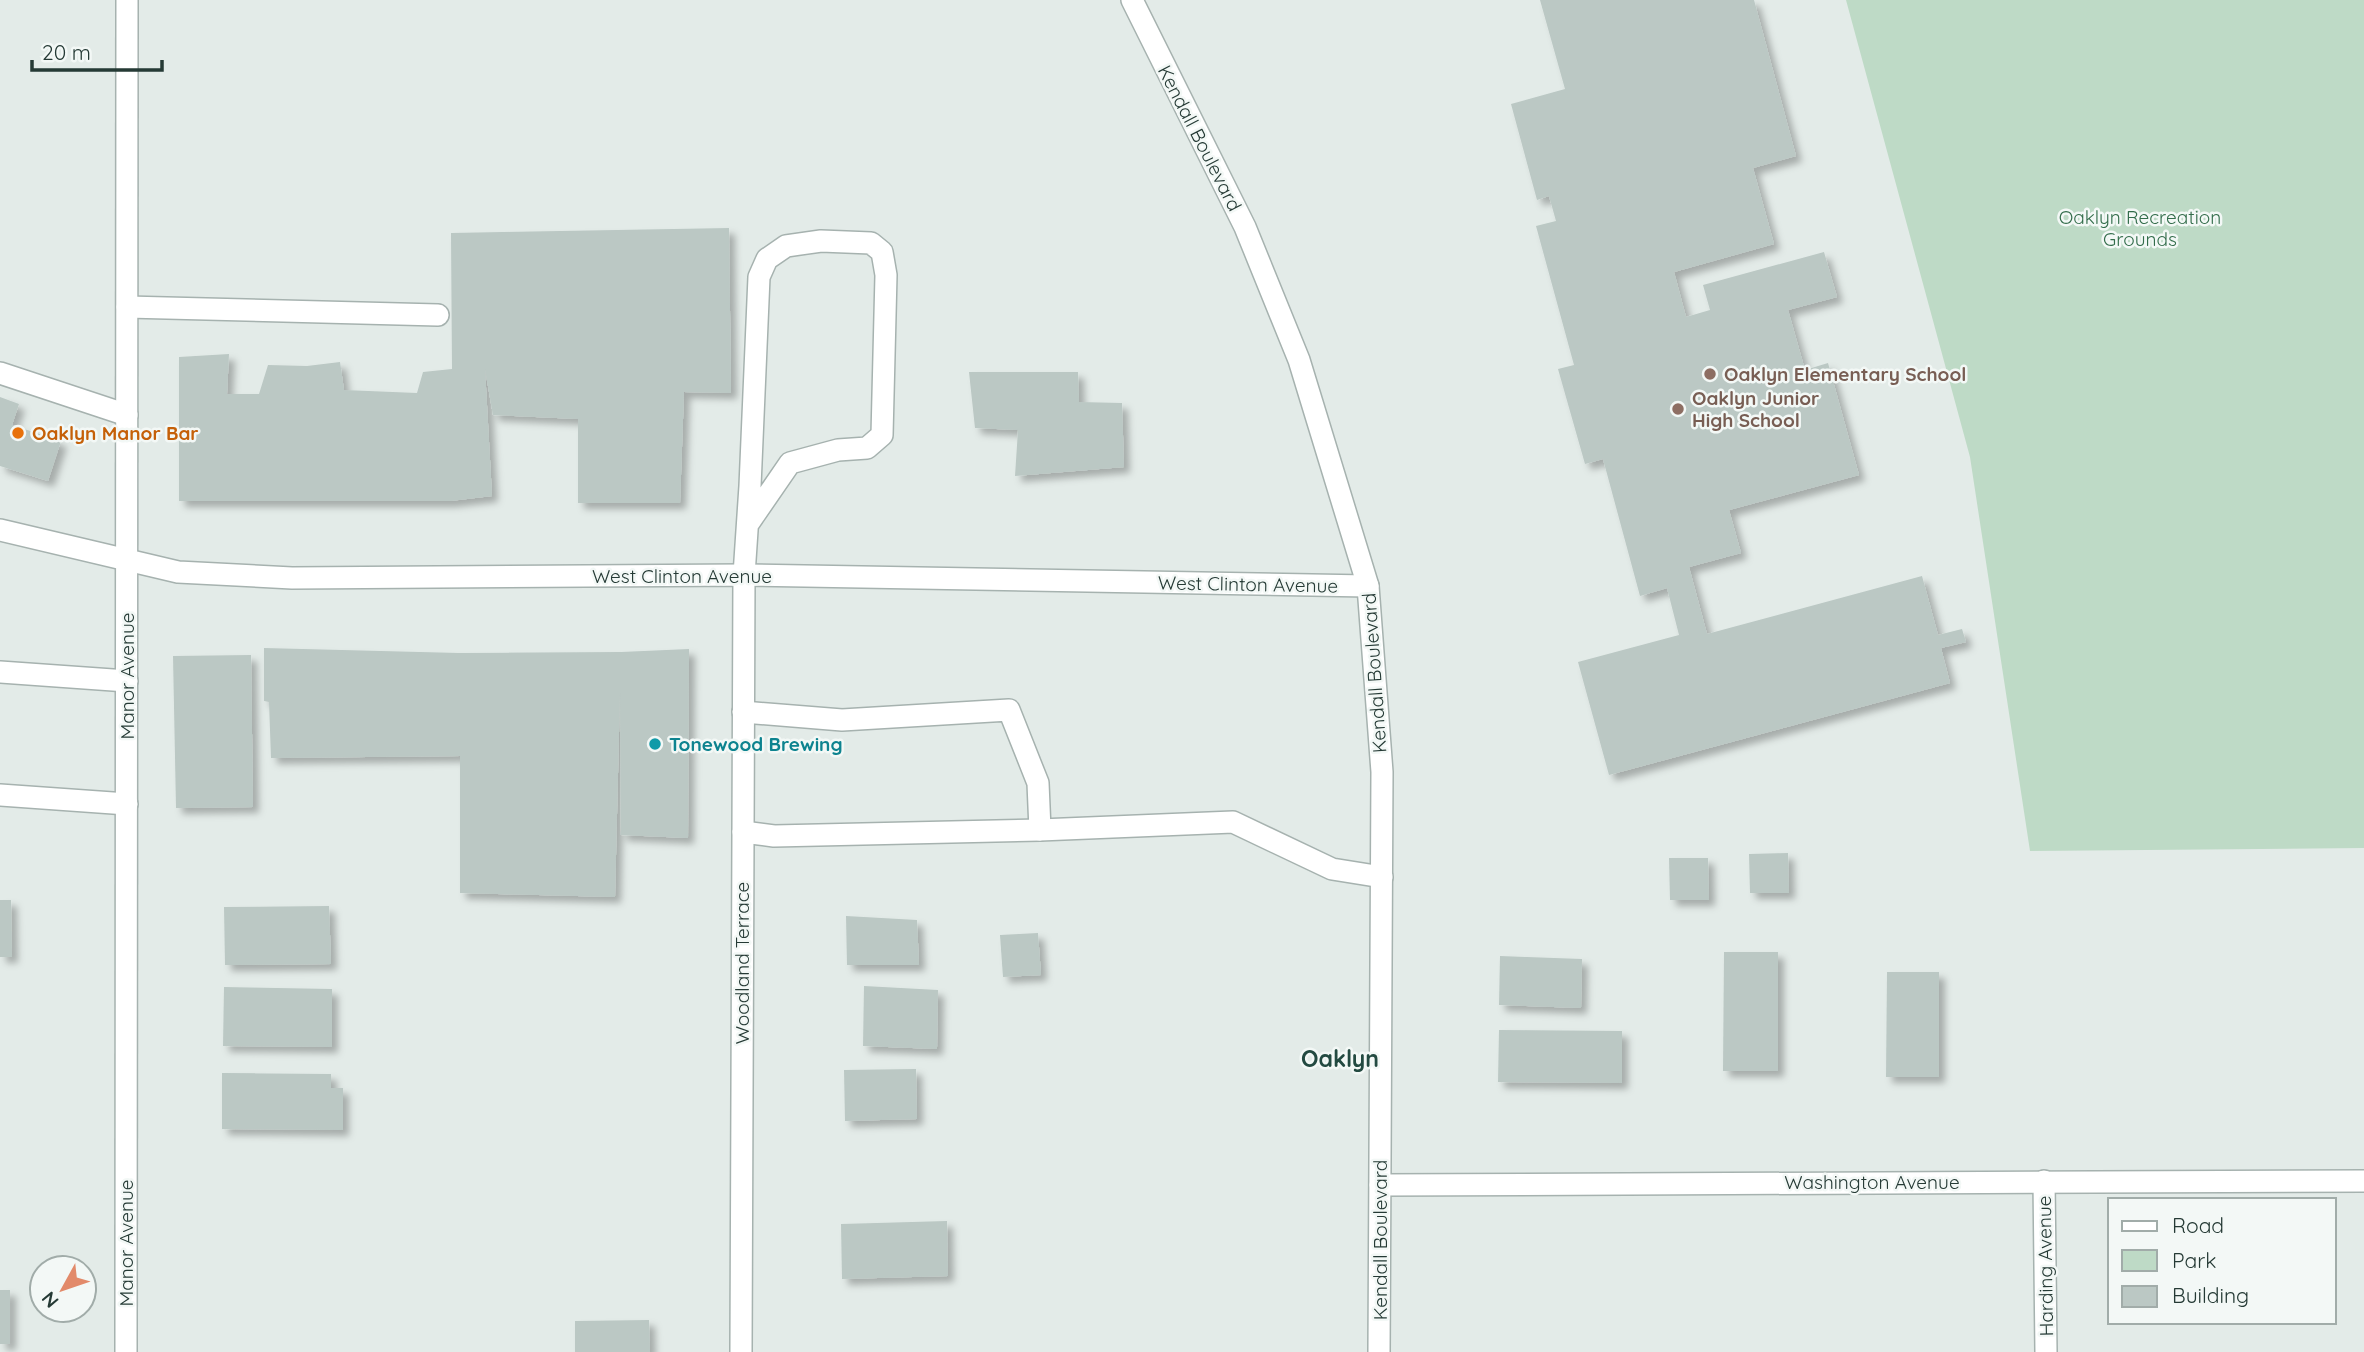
<svg xmlns="http://www.w3.org/2000/svg" width="2364" height="1352" viewBox="0 0 2364 1352" font-family="Quicksand,sans-serif">
<style>
.green{fill:#bedac6}
.building{fill:#bbc8c4;filter:url(#shadow)}
.lines{fill:none;stroke-linecap:round;stroke-linejoin:round}
.service-casing{stroke:#a6b2af;stroke-width:24}
.minor-casing{stroke:#a6b2af;stroke-width:24}
.tertiary-casing{stroke:#a6b2af;stroke-width:24}
.service{stroke:#fff;stroke-width:21}
.minor{stroke:#fff;stroke-width:21}
.tertiary{stroke:#fff;stroke-width:21}
.education-dot{fill:#8d6e63;stroke:#f3f8f6;stroke-width:2.5}
.food-dot{fill:#e8710a;stroke:#f3f8f6;stroke-width:2.5}
.culture-dot{fill:#0f9aa8;stroke:#f3f8f6;stroke-width:2.5}
.labels{text-anchor:middle;stroke-width:5;stroke-linejoin:round;paint-order:stroke}
.street-label{font-size:19px;fill:#253a35;stroke:#f3f8f6}
.park-label{font-size:19px;fill:#336d4b;stroke:#f3f8f6}
.education-label{font-size:19px;font-weight:bold;fill:#785e54;stroke:#f3f8f6;text-anchor:start}
.food-label{font-size:19px;font-weight:bold;fill:#c56008;stroke:#f3f8f6;text-anchor:start}
.culture-label{font-size:19px;font-weight:bold;fill:#0d838f;stroke:#f3f8f6;text-anchor:start}
.quarter-label{font-size:23px;font-weight:bold;fill:#234a41;stroke:#f3f8f6}
</style>
<defs>
<filter id="shadow"><feDropShadow dx="6" dy="6" stdDeviation="3.5" flood-color="#0004"/></filter>
</defs>
<rect width="100%" height="100%" fill="#e3ebe8"/>
<path class="green" d="M 1846,0 L 2364,0 L 2364,848 L 2030,851 L 1970,457 Z"/>
<g class="building">
<path d="M 1540,0 L 1754,0 L 1796,156 L 1753,168 L 1774,244 L 1674,272 L 1686,317 L 1710,310 L 1703,285 L 1824,252 L 1837,297 L 1788,310 L 1805,370 L 1828,363 L 1859,475 L 1729,510 L 1741,553 L 1689,567 L 1707,634 L 1922,576 L 1938,635 L 1962,629 L 1966,642 L 1941,648 L 1950,683 L 1609,775 L 1578,662 L 1679,635 L 1667,588 L 1640,596 L 1603,459 L 1585,464 L 1558,369 L 1574,365 L 1536,226 L 1556,221 L 1549,196 L 1537,200 L 1511,104 L 1565,89 Z"/>
<path d="M 729,228 L 731,393 L 684,392 L 680,503 L 578,503 L 578,419 L 493,415 L 485,369 L 492,496 L 450,501 L 179,501 L 179,357 L 229,354 L 227,394 L 259,394 L 268,365 L 307,366 L 340,362 L 344,390 L 417,393 L 423,372 L 452,369 L 451,233 Z"/>
<path d="M 969,372 L 1078,372 L 1079,402 L 1122,403 L 1124,467 L 1015,476 L 1018,430 L 975,428 Z"/>
<path d="M 0,397 L 19,404 L 12,425 L 61,441 L 48,481 L 0,466 Z"/>
<path d="M 264,648 L 459,653 L 621,652 L 689,649 L 688,838 L 621,835 L 620,692 L 615,897 L 460,893 L 460,756 L 271,758 L 269,702 L 264,701 Z"/>
<path d="M 251,655 L 253,807 L 176,808 L 173,656 Z"/>
<path d="M 1788,853 L 1789,893 L 1750,893 L 1749,854 Z"/>
<path d="M 1669,858 L 1708,858 L 1709,900 L 1670,900 Z"/>
<path d="M 0,900 L 11,900 L 12,957 L 0,957 Z"/>
<path d="M 329,906 L 331,964 L 225,965 L 224,907 Z"/>
<path d="M 846,916 L 917,920 L 919,965 L 847,965 Z"/>
<path d="M 1038,933 L 1041,975 L 1003,977 L 1000,935 Z"/>
<path d="M 1724,952 L 1778,952 L 1778,1071 L 1723,1071 Z"/>
<path d="M 1500,956 L 1582,959 L 1581,1008 L 1499,1005 Z"/>
<path d="M 1887,972 L 1939,972 L 1939,1077 L 1886,1077 Z"/>
<path d="M 864,986 L 938,990 L 937,1049 L 863,1046 Z"/>
<path d="M 224,987 L 332,989 L 332,1047 L 223,1046 Z"/>
<path d="M 1499,1030 L 1622,1031 L 1622,1083 L 1498,1082 Z"/>
<path d="M 916,1069 L 917,1119 L 845,1121 L 844,1070 Z"/>
<path d="M 222,1073 L 331,1074 L 331,1088 L 343,1088 L 343,1130 L 222,1129 Z"/>
<path d="M 947,1221 L 948,1276 L 842,1279 L 841,1224 Z"/>
<rect x="0" y="1290" width="10" height="54"/>
<path d="M 649,1320 L 650,1352 L 575,1352 L 575,1321 Z"/>
</g>
<g class="lines">
<defs>
<g id="service">
<path d="M 127,307 L 438,315"/>
<path d="M 0,373 L 127,415"/>
<path d="M 744,575 L 750,486 L 759,277 L 767,259 L 786,246 L 821,241 L 871,243 L 882,252 L 886,275 L 882,435 L 867,448 L 838,450 L 790,463 L 748,524"/>
<path d="M 0,672 L 127,681"/>
<path d="M 743,712 L 842,720 L 1009,710 L 1038,783 L 1040,830"/>
<path d="M 0,795 L 127,804"/>
<path d="M 743,832 L 774,836 L 1040,830 L 1233,822 L 1332,869 L 1382,877"/>
</g>
<g id="minor">
<path d="M 2044,1181 L 2046,1352"/>
<path d="M 1380,1185 L 2364,1181"/>
<path d="M 126,1352 L 127,0"/>
<path d="M 741,1352 L 744,575"/>
</g>
<g id="tertiary">
<path d="M 1132,0 L 1245,227 L 1299,360 L 1368,586 L 1382,772 L 1379,1352"/>
<path d="M 0,530 L 178,572 L 292,578 L 744,575 L 1368,586"/>
</g>
</defs>
<use href="#service" class="service-casing"/>
<use href="#minor" class="minor-casing"/>
<use href="#tertiary" class="tertiary-casing"/>
<use href="#service" class="service"/>
<use href="#minor" class="minor"/>
<use href="#tertiary" class="tertiary"/>
</g>
<g class="education-dot">
<circle cx="1710" cy="374" r="7"/>
<circle cx="1678" cy="409" r="7"/>
</g>
<circle class="food-dot" cx="18" cy="433" r="7"/>
<circle class="culture-dot" cx="655" cy="744" r="7"/>
<g class="labels">
<g class="street-label">
<text transform="translate(1200 138) rotate(63)" y="7">Kendall Boulevard</text>
<text x="682" y="583">West Clinton Avenue</text>
<text transform="translate(1248 584) rotate(1)" y="7">West Clinton Avenue</text>
<text transform="translate(1374 673) rotate(-94)" y="7">Kendall Boulevard</text>
<text transform="translate(127 676) rotate(-90)" y="7">Manor Avenue</text>
<text transform="translate(742 963) rotate(-90)" y="7">Woodland Terrace</text>
<text x="1872" y="1189">Washington Avenue</text>
<text transform="translate(1380 1240) rotate(-90)" y="7">Kendall Boulevard</text>
<text transform="translate(126 1243) rotate(-90)" y="7">Manor Avenue</text>
<text transform="translate(2045 1266) rotate(-91)" y="7">Harding Avenue</text>
</g>
<g class="park-label">
<text x="2140" y="224">Oaklyn Recreation<tspan x="2140" dy="22">Grounds</tspan></text>
</g>
<g class="education-label">
<text x="1724" y="381">Oaklyn Elementary School</text>
<text x="1692" y="405">Oaklyn Junior<tspan x="1692" dy="22">High School</tspan></text>
</g>
<g class="food-label">
<text x="32" y="440">Oaklyn Manor Bar</text>
</g>
<g class="culture-label">
<text x="669" y="751">Tonewood Brewing</text>
</g>
<g class="quarter-label">
<text x="1340" y="1067">Oaklyn</text>
</g>
</g>
<rect x="2108" y="1198" width="228" height="126" fill="#f3f8f6" stroke="#a1aca9" stroke-width="2"/>
<rect x="2122" y="1221" width="35" height="10" fill="#ffffff" stroke="#a1aca9" stroke-width="2"/>
<text x="2172" y="1233" font-size="21" fill="#253a35">Road</text>
<rect x="2122" y="1250" width="35" height="21" fill="#bedac6" stroke="#a1aca9" stroke-width="2"/>
<text x="2172" y="1268" font-size="21" fill="#253a35">Park</text>
<rect x="2122" y="1286" width="35" height="21" fill="#bbc8c4" stroke="#a1aca9" stroke-width="2"/>
<text x="2172" y="1303" font-size="21" fill="#253a35">Building</text>
<g transform="translate(63 1289) rotate(230)"><circle r="33" fill="#f3f8f6" stroke="#a1aca9" stroke-width="2"/>
<path d="M0-5L12 26L0 18L-12 26Z" fill="#e28a6a"/>
<text y="-10" font-size="19" font-weight="bold" text-anchor="middle" fill="#253a35">N</text>
</g>
<path d="M32 60v10h130v-10" fill="none" stroke="#253a35" stroke-width="3.5"/>
<text x="42" y="60" font-size="21" fill="#253a35" stroke="#f3f8f6" stroke-width="5" paint-order="stroke">20 m</text>
</svg>
